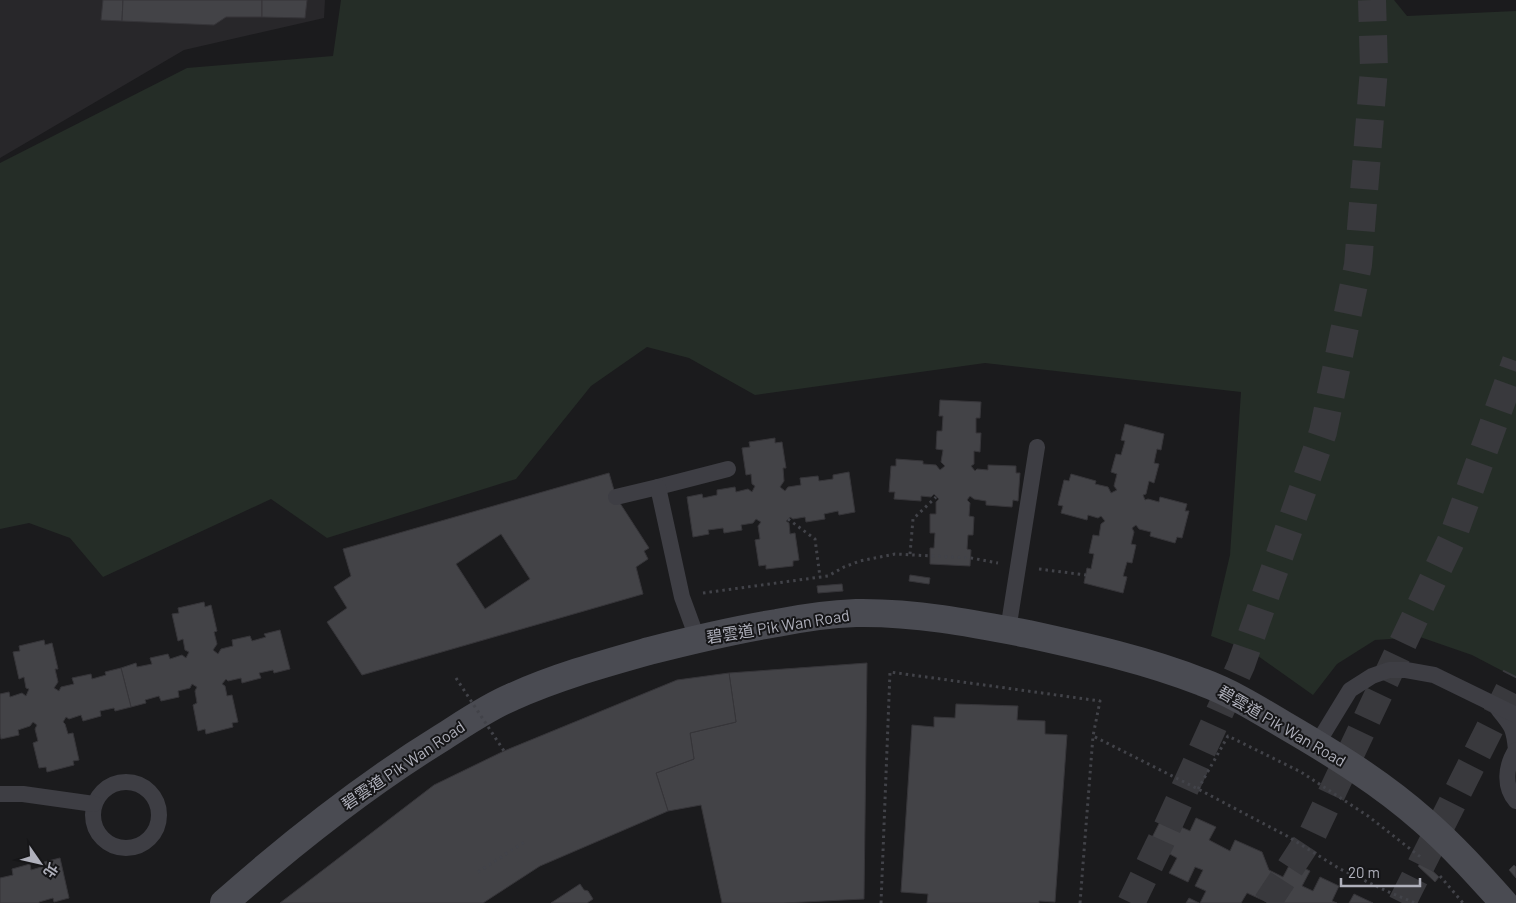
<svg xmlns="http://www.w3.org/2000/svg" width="1516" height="903" viewBox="0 0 1516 903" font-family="Barlow,'Noto Sans TC',sans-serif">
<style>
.built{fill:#28272a}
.green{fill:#252d27}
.building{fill:#434347;stroke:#363539;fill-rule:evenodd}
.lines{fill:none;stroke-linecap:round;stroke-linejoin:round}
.trunk-tunnel{stroke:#39393d;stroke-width:28;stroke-dasharray:28 14;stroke-linecap:butt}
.motorway-tunnel{stroke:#39393d;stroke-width:28;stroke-dasharray:28 14;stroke-linecap:butt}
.path{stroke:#424349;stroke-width:3;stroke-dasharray:2.5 4;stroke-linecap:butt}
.service{stroke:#3e3e44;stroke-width:16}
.secondary{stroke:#4a4b52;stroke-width:28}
.path-bridge{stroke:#424349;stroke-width:3;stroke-dasharray:2.5 4;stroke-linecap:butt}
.labels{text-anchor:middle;stroke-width:4;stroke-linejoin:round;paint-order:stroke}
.street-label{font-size:16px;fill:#afb0bb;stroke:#161618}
</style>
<rect width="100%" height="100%" fill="#1b1b1d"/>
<path class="built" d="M 0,0 L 325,0 L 324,18 L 184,50 L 0,158 Z"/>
<path class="green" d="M 341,0 L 1394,0 L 1407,16 L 1516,11 L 1516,678 L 1472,655 L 1420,637 L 1375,640 L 1337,664 L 1313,695 L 1251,651 L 1211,636 L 1230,555 L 1241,392 L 985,363 L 755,395 L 689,358 L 647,347 L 591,386 L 516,479 L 327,538 L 271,499 L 103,577 L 70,538 L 29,523 L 0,529 L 0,163 L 187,68 L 333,56 Z"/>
<g class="building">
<path d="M 103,0 L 123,0 L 122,21 L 101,20 Z"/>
<path d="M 123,0 L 262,0 L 262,17 L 226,17 L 214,25 L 122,21 Z"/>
<path d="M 262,0 L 307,0 L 305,18 L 262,17 Z"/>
<path d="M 940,400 L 981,402 L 980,418 L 976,418 L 976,433 L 981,433 L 980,452 L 974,451 L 974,464 L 971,466 L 975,471 L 977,469 L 988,470 L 988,465 L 1016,466 L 1016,473 L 1020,473 L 1018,501 L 1013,500 L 1012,507 L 986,505 L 986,501 L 974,499 L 970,496 L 967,500 L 970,503 L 969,516 L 974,517 L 973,535 L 968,535 L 967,549 L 971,550 L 970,566 L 930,564 L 930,548 L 934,548 L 935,533 L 930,533 L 930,514 L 936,514 L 936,502 L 939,499 L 934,494 L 931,497 L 921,496 L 921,501 L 894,499 L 895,492 L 889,492 L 891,466 L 896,466 L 896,459 L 923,461 L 923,464 L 936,465 L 940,470 L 945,466 L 941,462 L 943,450 L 936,449 L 937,431 L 942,431 L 943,416 L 939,416 Z"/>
<path d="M 1125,424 L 1164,434 L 1161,450 L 1157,449 L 1154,463 L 1159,464 L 1154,483 L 1149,481 L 1146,494 L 1143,495 L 1145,500 L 1148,499 L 1159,502 L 1160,497 L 1187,504 L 1185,511 L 1189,511 L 1182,538 L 1177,537 L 1175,543 L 1150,536 L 1151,532 L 1139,529 L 1136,525 L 1132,528 L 1134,532 L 1131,544 L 1136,545 L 1132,563 L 1127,562 L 1123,576 L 1127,577 L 1123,593 L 1084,583 L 1087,568 L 1091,569 L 1094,554 L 1089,553 L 1093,535 L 1099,536 L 1101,524 L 1105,521 L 1101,516 L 1098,518 L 1088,515 L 1087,520 L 1061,513 L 1063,506 L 1058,505 L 1064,480 L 1069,481 L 1071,474 L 1096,481 L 1095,484 L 1108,487 L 1111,493 L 1117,490 L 1114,486 L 1117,474 L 1111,472 L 1116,454 L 1121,455 L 1125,441 L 1121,440 Z"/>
<path d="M 775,438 L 775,443 L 782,442 L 786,468 L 783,468 L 784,481 L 780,487 L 785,491 L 788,487 L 801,485 L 800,478 L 818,476 L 819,481 L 833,479 L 833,475 L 849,472 L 855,512 L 839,515 L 838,511 L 824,514 L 825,519 L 806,522 L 805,517 L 793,519 L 790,517 L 786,521 L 789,523 L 790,534 L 795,533 L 799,560 L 793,561 L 793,566 L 766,569 L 766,565 L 759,566 L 755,540 L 760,539 L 758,526 L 761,522 L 756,519 L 753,523 L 741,525 L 742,530 L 724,533 L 723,528 L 708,530 L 709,534 L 693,537 L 687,497 L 702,494 L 703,498 L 717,495 L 717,490 L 735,487 L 736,492 L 748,489 L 752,492 L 755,486 L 752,484 L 751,474 L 746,475 L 742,448 L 750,447 L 749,442 Z"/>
<path d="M 609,473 L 616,497 L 649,548 L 644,551 L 648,559 L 636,567 L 643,594 L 362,675 L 327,622 L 347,608 L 334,587 L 351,576 L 343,549 ZM 501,534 L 530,579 L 485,609 L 456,564 Z"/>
<path d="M 910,575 L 930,578 L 929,584 L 909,581 Z"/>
<path d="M 842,584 L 843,591 L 818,593 L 817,586 Z"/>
<path d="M 204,602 L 205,607 L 211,605 L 217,631 L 214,632 L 217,644 L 213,650 L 218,654 L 221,649 L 233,646 L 232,640 L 250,636 L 252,641 L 266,637 L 264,634 L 280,630 L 290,669 L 274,673 L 273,670 L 259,673 L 261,678 L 242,683 L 241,678 L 228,681 L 226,679 L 222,684 L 225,686 L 227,696 L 232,695 L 238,722 L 232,723 L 233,727 L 206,734 L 205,729 L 198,731 L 193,705 L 197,703 L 195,691 L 197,687 L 192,684 L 190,688 L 178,691 L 179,697 L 161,701 L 159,696 L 145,700 L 146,703 L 131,707 L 121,668 L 136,663 L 137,667 L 152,664 L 150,658 L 168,654 L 170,659 L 182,655 L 186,658 L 189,652 L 185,650 L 183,639 L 178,641 L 172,614 L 179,613 L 178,608 Z"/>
<path d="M 44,640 L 45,645 L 52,643 L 58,669 L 55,669 L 58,682 L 54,688 L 59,691 L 61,687 L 74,684 L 72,678 L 91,674 L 92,679 L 106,675 L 105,672 L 121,668 L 131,707 L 115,711 L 114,708 L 100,711 L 101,716 L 83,721 L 81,715 L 69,719 L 66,717 L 63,722 L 65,724 L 68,734 L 73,733 L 79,760 L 73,761 L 74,765 L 47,772 L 46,767 L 39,768 L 33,743 L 38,741 L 35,729 L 37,725 L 33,722 L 30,726 L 18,730 L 19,735 L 1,739 L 0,734 L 0,694 L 9,692 L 10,697 L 22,693 L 26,696 L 29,689 L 26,688 L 24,677 L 19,679 L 13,652 L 20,651 L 19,646 Z"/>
<path d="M 867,663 L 864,899 L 784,903 L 722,903 L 701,805 L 668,811 L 656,773 L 694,759 L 690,733 L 736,722 L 729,673 Z"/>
<path d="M 729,673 L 736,722 L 690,733 L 694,759 L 656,773 L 668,811 L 540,866 L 483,903 L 280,903 L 434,785 L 504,751 L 677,680 Z"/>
<path d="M 956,704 L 1018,706 L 1017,720 L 1045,721 L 1045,734 L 1067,735 L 1055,902 L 1039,901 L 1039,903 L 927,903 L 928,894 L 901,892 L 912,725 L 934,727 L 934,717 L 955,718 Z"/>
<path d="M 1169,804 L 1188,813 L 1181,827 L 1190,831 L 1196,818 L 1216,827 L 1209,840 L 1230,851 L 1235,840 L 1262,852 L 1269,870 L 1283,877 L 1291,862 L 1310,871 L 1302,886 L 1313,891 L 1320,877 L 1339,886 L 1332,901 L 1337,903 L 1269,903 L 1247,893 L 1241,903 L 1200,903 L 1206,891 L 1195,886 L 1203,870 L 1195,867 L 1188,882 L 1169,873 L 1177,858 L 1168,853 L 1161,868 L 1141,859 Z"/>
<path d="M 60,858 L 69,898 L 54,902 L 53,898 L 39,902 L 39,903 L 0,903 L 0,878 L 13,875 L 12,869 L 30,864 L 31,870 L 45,866 L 44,862 Z"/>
<path d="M 1422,861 L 1439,877 L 1435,882 L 1418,866 Z"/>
<path d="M 1514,865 L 1516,867 L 1516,878 L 1509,870 Z"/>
<path d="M 580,884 L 584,890 L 588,891 L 593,899 L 587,903 L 551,903 Z"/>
<path d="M 1354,894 L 1373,903 L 1349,903 Z"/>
<path d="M 1189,898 L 1199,903 L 1186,903 Z"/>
</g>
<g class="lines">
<g class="trunk-tunnel">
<path d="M 1267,903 L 1313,833 L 1452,539 L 1516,361"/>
<path d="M 1402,903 L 1516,676"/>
</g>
<path class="motorway-tunnel" d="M 1131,903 L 1161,841 L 1241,665 L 1323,432 L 1358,265 L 1374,69 L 1372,0"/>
<g class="path">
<path d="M 788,519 L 815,539 L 820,577"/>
<path d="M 910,554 L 913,519 L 936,497"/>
<path d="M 1039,569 L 1086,575"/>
<path d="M 703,593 L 828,576 L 844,567 L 860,561 L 895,554 L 971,558 L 998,563"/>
<path d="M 1198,789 L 1228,736 L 1301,772 L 1368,816 L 1423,859"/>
<path d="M 478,872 L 526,841"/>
<path d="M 1440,876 L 1463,903"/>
<path d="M 881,903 L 890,672 L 1100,701 L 1093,736 L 1198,789 L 1287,836 L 1340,869 L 1391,893 L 1415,903"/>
<path d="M 1080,903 L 1093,736"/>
</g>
<g class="service">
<path d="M 658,487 L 728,469"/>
<path d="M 616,497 L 658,487 L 682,597 L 697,638"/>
<path d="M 1008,630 L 1037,447"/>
<path d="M 1498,709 C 1512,726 1514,728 1516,750"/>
<path d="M 1317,744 L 1350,690 L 1372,676 L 1389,670 L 1406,670 L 1434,675 L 1516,715"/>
<path d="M 1516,750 C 1506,765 1503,786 1516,801"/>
<circle cx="126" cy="815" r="33"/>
<path d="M 0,794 L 23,794 L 94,804"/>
</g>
<path class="secondary" d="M 224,903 C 293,842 365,785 443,737 C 465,723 488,707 512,697 C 556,677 603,664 649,651 C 692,640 734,630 777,623 C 802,618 829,614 856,613 C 914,612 971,623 1028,634 C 1087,647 1146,660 1202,682 C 1232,693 1259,710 1286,726 C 1334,754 1381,783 1423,820 C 1452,845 1478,874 1504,903"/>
<path class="path-bridge" d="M 456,678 L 504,751"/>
</g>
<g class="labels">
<g class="street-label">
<text transform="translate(778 626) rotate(-9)" y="6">碧雲道 Pik Wan Road</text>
<text transform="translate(1282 726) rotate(30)" y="6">碧雲道 Pik Wan Road</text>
<text transform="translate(403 765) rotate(-34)" y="6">碧雲道 Pik Wan Road</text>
</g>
</g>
<g transform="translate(40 863) rotate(124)" stroke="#161618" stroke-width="4" paint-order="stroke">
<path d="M0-4L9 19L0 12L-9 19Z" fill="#afb0bb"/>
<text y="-8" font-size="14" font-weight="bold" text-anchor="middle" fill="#afb0bb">北</text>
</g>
<path d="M1341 878v8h79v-8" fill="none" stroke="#afb0bb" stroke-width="2.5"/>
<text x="1348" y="878" font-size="15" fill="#afb0bb" stroke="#161618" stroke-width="4" paint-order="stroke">20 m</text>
</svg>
